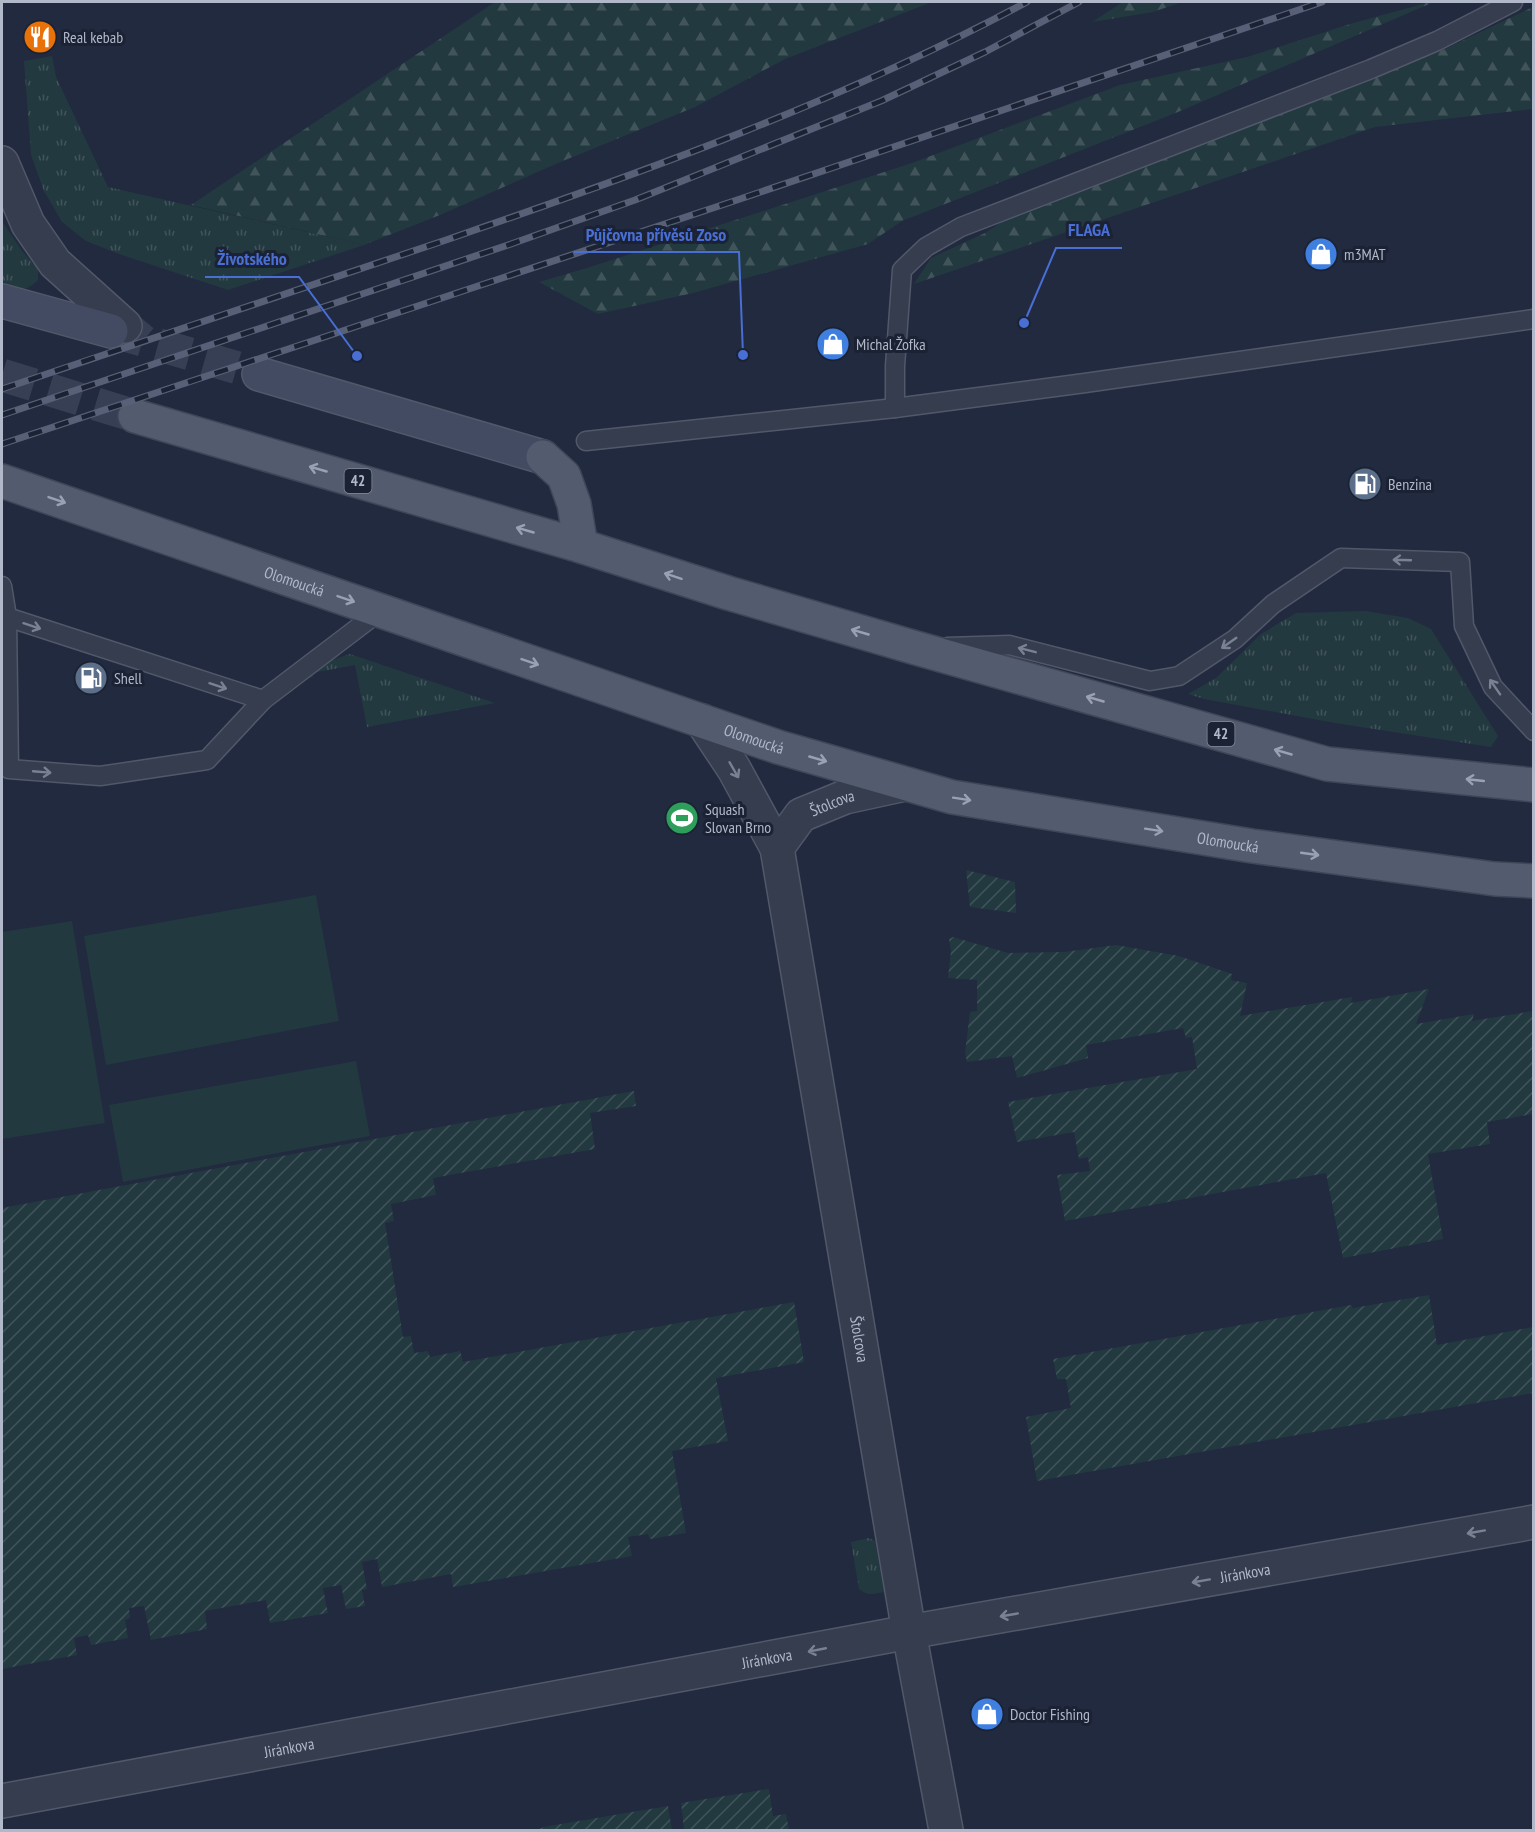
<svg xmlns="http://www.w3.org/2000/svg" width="1535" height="1832" viewBox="0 0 1535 1832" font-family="'PT Sans Narrow',sans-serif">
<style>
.grass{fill:url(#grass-tufts)}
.forest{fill:url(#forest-firs)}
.garden{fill:url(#garden-furrows)}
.pitch{fill:#233940}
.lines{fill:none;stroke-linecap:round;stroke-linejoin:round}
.street-tunnel{stroke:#373f54;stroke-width:33;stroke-dasharray:33 16;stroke-linecap:butt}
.secondary-tunnel{stroke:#373f54;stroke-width:33;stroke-dasharray:33 16;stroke-linecap:butt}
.primary-tunnel{stroke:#373f54;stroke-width:33;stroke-dasharray:33 16;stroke-linecap:butt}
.lane-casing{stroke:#51586a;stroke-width:21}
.street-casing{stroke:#51586a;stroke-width:36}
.secondary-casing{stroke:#51586a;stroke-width:36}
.primary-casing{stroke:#3f4658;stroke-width:36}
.lane{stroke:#363d4f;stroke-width:18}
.street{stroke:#363d4f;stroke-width:33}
.secondary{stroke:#434b62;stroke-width:33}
.primary{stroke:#535b6f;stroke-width:33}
.rail-casing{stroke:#576076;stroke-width:7}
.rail{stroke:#1b2234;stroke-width:4.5;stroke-dasharray:14;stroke-linecap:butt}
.oneway{stroke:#9aa1b3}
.oneway2{stroke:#7a8193}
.labels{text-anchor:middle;stroke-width:6;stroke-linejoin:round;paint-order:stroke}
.shield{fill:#1b2234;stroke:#848b9d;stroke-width:1.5}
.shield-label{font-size:15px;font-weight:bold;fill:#b1b8ca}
.poi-label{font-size:16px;fill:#b1b8ca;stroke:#1b2234;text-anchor:start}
.street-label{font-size:16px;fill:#b1b8ca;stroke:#1b2234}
.leader{fill:none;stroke:#496ed4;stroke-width:2}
.callout-dot{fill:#496ed4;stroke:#1b2234;stroke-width:2}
.callout-label{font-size:18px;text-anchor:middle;font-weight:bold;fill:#496ed4;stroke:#1b2234;stroke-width:6;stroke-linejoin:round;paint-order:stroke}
</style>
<defs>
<pattern id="grass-tufts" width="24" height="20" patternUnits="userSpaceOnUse" patternTransform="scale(1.5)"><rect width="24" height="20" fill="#233940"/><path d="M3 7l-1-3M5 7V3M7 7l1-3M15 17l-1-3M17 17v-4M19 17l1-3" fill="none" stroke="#41545a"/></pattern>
<pattern id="forest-firs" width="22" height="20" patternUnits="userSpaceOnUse" patternTransform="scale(1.5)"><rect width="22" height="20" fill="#233940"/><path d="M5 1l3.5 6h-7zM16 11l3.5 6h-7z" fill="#41545a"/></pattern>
<pattern id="garden-furrows" width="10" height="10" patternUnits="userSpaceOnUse" patternTransform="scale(1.5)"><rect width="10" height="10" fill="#233940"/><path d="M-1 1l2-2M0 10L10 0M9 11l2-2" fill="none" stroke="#41545a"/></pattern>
</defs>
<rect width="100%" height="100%" fill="#212a3f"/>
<g class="grass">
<path d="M 52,56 L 56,77 L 108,187 L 364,245 L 228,290 L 122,255 L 86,241 L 62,222 L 44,191 L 31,155 L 24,61 Z"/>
<path d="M 2,221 L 22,251 L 38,269 L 38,280 C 25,293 18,290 2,285 Z"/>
<path d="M 1365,611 L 1408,618 L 1431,629 L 1498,736 L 1491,747 L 1335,723 L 1204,699 L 1188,694 L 1216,678 L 1261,634 L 1296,613 Z"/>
<path d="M 350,654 L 495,703 L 367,727 L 355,665 L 312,673 L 313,677 L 303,678 L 304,675 L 327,662 Z"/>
<path d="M 869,1538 L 875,1541 L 884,1592 C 873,1594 867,1596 859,1589 L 851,1542 Z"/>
</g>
<g class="forest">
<path d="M 495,2 L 932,2 L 785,59 L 695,107 L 558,163 L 440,215 L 364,245 L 191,205 Z"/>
<path d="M 1123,2 L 1182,2 L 1153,12 L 1092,22 Z"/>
<path d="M 1430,2 L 1434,2 L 1178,112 L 902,221 L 868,244 L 693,293 L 598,314 L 539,282 L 587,268 L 912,163 L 1120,85 L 1247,57 L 1350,24 Z"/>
<path d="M 1533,7 L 1533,109 L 1375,127 L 914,284 L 931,258 L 985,233 L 1047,193 L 1314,99 L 1443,50 Z"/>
</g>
<g class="garden">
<path d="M 966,870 L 1015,882 L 1016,913 L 970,907 Z"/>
<path d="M 953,937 L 1008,953 L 1064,952 L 1116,945 L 1179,956 L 1232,974 L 1231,980 L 1247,983 L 1240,1016 L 1352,997 L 1351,1003 L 1429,989 L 1416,1024 L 1474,1014 L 1472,1021 L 1533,1011 L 1533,1114 L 1487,1122 L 1490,1144 L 1428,1154 L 1443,1239 L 1343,1258 L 1326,1173 L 1065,1221 L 1057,1175 L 1090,1171 L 1088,1157 L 1079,1159 L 1074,1132 L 1017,1142 L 1008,1102 L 1197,1069 L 1192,1037 L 1186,1038 L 1183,1028 L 1086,1045 L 1088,1058 L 1017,1078 L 1012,1056 L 967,1062 L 965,1053 L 970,1012 L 977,1011 L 977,980 L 948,978 L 951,951 L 949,939 Z"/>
<path d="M 634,1091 L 636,1106 L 590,1113 L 595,1149 L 433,1178 L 436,1195 L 391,1204 L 394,1221 L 385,1223 L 403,1337 L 411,1336 L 414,1353 L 428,1351 L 430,1357 L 460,1351 L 463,1362 L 794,1302 L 804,1362 L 716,1378 L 728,1441 L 672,1451 L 686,1533 L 650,1539 L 648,1534 L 628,1537 L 632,1556 L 453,1587 L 451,1574 L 382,1587 L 377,1559 L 362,1562 L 367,1589 L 362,1590 L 365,1606 L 346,1609 L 341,1585 L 323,1588 L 328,1613 L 270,1623 L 266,1600 L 205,1611 L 207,1629 L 151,1640 L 144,1606 L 129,1608 L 130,1618 L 125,1620 L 128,1638 L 91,1645 L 88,1635 L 74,1638 L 77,1655 L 2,1669 L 2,1208 Z"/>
<path d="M 1429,1295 L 1437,1345 L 1533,1327 L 1533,1393 L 1037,1481 L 1026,1417 L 1071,1408 L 1066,1379 L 1057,1379 L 1053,1359 L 1351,1305 L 1353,1308 Z"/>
<path d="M 769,1789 L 773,1816 L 786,1814 L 789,1830 L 684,1830 L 681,1803 Z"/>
<path d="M 668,1806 L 672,1830 L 534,1830 L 549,1826 Z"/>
</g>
<g class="pitch">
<path d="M 316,895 L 339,1021 L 106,1065 L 84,936 Z"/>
<path d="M 72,921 L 105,1123 L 2,1139 L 2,932 Z"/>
<path d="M 356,1061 L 370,1136 L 123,1182 L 109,1105 Z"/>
</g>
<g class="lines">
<path class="street-tunnel" d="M 125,326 L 143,341"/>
<path class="secondary-tunnel" d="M 111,331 L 259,374"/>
<path class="primary-tunnel" d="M 2,375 L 135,416"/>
<defs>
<g id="lane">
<path d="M 895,408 L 895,366 L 902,270 L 926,247 L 961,227 L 1371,69 L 1437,41 L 1513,2"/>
<path d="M 586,441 L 895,408 L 1085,383 L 1534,319"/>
<path d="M 2,586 L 7,617 L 263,700 L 380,611"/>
<path d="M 7,617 L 9,769 L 100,776 L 207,760 L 263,700"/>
<path d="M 947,647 L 1009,645 L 1150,681 L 1179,676 L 1235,639 L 1273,604 L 1341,558 L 1460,562 L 1464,626 L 1493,687 L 1534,731"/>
</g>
<g id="street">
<path d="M 2,163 L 28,224 L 55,263 L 125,326"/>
<path id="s1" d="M 702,721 L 734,769 L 777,848 L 801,815 L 845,797 L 905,784"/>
<path id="s2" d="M 777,848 L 909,1632 L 946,1830"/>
<path id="s3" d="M 2,1801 L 909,1632 L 1534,1522"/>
</g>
<g id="secondary">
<path d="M 2,301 L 111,331"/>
<path d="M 259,374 L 543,457"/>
</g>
<g id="primary">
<path d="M 135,416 L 581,546 L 728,593 L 916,648 L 1327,764 L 1534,785"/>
<path d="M 543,457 L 564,476 L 574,504 L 581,546"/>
<path id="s4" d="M 2,481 L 778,747 L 952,797 L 1252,846 L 1495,879 L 1534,881"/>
</g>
</defs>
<use href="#lane" class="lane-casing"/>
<use href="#street" class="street-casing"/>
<use href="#secondary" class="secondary-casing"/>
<use href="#primary" class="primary-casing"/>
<use href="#lane" class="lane"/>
<use href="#street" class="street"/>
<use href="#secondary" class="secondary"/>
<use href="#primary" class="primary"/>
<defs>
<g id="rail">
<path d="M 2,389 C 149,339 298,290 446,240 C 644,172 842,101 1027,2"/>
<path d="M 2,415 L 511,244 L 635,200 L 881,101 L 985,52 L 1079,2"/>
<path d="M 2,444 L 734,201 L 1322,2"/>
</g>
</defs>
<use href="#rail" class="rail-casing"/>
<use href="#rail" class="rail"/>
</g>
<defs><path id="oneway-shaft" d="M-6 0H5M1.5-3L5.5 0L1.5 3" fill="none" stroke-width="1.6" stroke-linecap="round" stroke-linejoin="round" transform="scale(1.5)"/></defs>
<g class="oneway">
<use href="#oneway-shaft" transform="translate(318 469) rotate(-164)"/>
<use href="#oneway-shaft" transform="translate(57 500) rotate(19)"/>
<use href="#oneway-shaft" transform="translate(525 530) rotate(-164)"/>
<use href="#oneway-shaft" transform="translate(673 576) rotate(-162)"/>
<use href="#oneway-shaft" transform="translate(346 599) rotate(19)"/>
<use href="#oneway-shaft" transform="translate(860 632) rotate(-164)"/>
<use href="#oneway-shaft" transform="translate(530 662) rotate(19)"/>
<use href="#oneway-shaft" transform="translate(1095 699) rotate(-164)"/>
<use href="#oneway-shaft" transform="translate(1283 752) rotate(-164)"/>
<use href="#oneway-shaft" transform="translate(818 759) rotate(16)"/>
<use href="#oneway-shaft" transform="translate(1475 780) rotate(-174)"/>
<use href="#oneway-shaft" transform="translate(962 799) rotate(9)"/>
<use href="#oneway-shaft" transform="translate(1154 830) rotate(9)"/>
<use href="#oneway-shaft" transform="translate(1310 854) rotate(8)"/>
</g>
<g class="oneway2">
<use href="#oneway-shaft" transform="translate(1402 560) rotate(-178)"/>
<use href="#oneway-shaft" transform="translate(32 626) rotate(18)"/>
<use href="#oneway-shaft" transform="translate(1229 643) rotate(145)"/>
<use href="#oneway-shaft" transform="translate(1027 650) rotate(-166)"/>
<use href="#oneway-shaft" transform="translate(218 686) rotate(18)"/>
<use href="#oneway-shaft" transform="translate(1495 687) rotate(-125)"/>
<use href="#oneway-shaft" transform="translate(734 770) rotate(60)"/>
<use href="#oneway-shaft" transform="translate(42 772) rotate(5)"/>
<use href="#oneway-shaft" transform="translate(1476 1532) rotate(170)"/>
<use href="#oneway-shaft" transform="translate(1201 1581) rotate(170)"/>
<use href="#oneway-shaft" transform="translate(1009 1615) rotate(170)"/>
<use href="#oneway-shaft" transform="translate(817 1650) rotate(169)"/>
</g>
<defs>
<symbol id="restaurant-disc" viewBox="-11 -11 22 22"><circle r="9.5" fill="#e8710a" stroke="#1b2234"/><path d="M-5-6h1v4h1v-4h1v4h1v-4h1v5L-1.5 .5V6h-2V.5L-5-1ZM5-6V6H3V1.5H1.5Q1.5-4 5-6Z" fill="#fff"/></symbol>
<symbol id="shop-disc" viewBox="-11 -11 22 22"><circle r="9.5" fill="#3f7fe0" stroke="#1b2234"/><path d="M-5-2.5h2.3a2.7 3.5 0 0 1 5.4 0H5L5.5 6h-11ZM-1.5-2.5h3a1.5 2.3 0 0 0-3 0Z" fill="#fff"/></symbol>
<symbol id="fuel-disc" viewBox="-11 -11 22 22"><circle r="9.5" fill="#5c6f8a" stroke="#1b2234"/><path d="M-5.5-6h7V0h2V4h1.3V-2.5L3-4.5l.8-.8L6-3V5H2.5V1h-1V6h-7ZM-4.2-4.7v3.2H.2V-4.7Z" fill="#fff"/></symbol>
<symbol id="stadium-disc" viewBox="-11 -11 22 22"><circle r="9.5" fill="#2e9e5b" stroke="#1b2234"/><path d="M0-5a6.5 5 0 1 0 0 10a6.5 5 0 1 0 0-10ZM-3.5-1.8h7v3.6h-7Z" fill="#fff"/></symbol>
</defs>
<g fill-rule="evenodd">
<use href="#restaurant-disc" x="21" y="18" width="38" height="38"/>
<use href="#shop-disc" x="1302" y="235" width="38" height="38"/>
<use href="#shop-disc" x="814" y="325" width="38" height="38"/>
<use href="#fuel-disc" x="1346" y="465" width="38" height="38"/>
<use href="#fuel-disc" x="72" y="659" width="38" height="38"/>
<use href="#stadium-disc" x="663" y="799" width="38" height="38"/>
<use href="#shop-disc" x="968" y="1695" width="38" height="38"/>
</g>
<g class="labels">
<g class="shield">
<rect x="344.5" y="469" width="27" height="24" rx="4.5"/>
<rect x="1207.5" y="722" width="27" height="24" rx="4.5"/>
</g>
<g class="shield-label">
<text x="358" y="486">42</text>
<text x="1221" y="739">42</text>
</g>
<g class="poi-label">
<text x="63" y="43">Real kebab</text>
<text x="1344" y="260">m3MAT</text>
<text x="856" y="350">Michal Žofka</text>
<text x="1388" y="490">Benzina</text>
<text x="114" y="684">Shell</text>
<text x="705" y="815">Squash<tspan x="705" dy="18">Slovan Brno</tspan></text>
<text x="1010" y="1720">Doctor Fishing</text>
</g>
<g class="street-label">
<text dy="6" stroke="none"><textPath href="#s4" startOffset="309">Olomoucká</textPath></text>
<text dy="6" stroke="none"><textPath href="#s4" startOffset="795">Olomoucká</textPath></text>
<text dy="6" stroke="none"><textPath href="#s1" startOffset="222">Štolcova</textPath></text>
<text dy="6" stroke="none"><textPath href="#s4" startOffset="1281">Olomoucká</textPath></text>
<text dy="6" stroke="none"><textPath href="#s2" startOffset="498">Štolcova</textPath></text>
<text dy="6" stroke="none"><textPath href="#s3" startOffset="1264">Jiránkova</textPath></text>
<text dy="6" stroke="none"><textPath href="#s3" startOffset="778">Jiránkova</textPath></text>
<text dy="6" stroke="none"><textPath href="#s3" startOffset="292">Jiránkova</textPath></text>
</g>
</g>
<path class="leader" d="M1024 323L1056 248H1122M743 355L739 252H574M357 356L299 277H205"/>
<g class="callout-dot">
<circle cx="1024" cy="323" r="6"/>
<circle cx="743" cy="355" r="6"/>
<circle cx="357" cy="356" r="6"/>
</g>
<g class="callout-label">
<text x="1089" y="236">FLAGA</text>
<text x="656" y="241">Půjčovna přívěsů Zoso</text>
<text x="252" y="265">Životského</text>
</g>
<rect width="1535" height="1832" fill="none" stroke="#b1b8ca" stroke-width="6"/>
</svg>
